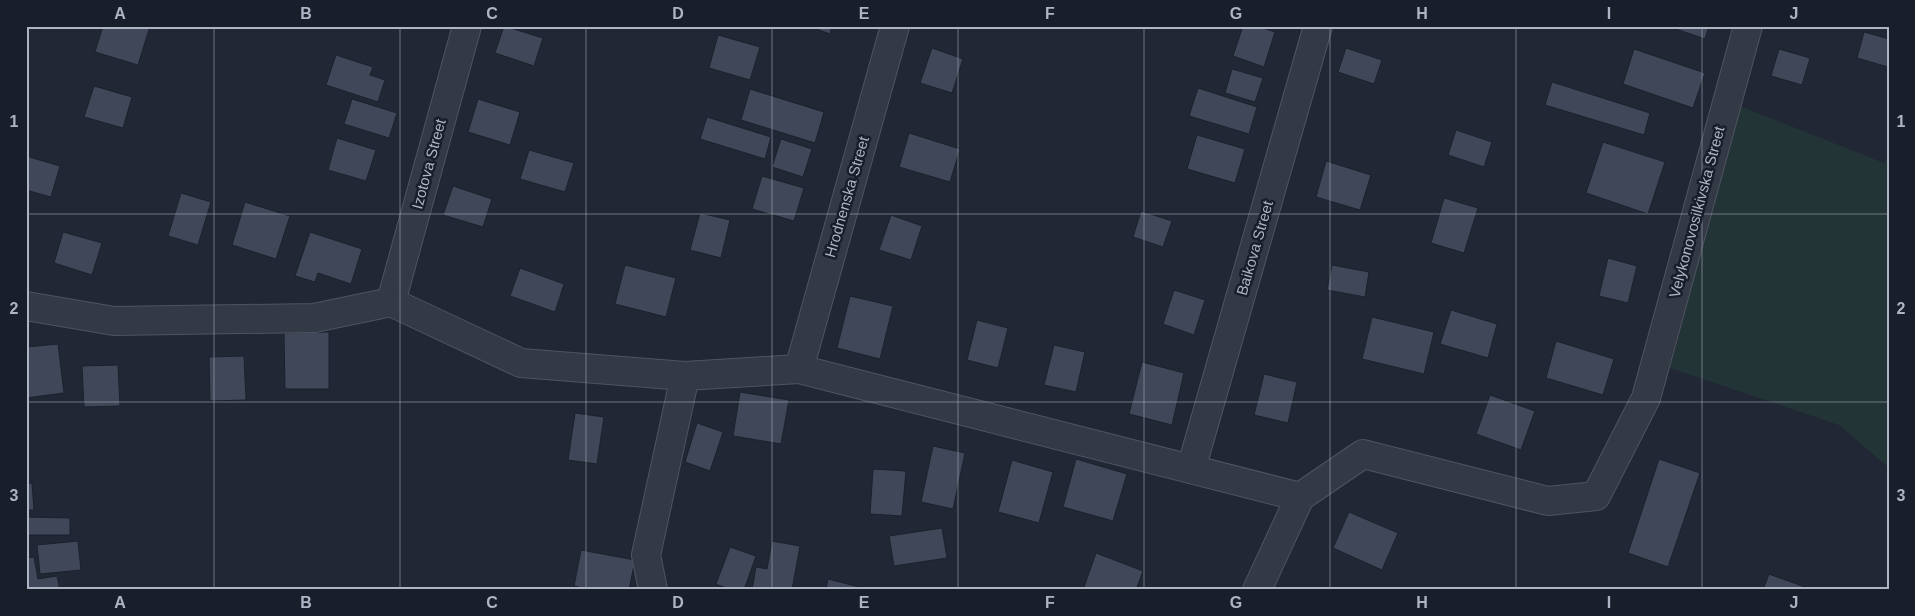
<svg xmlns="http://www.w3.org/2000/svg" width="1915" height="616" viewBox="0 0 1915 616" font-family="Arial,sans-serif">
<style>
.green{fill:#233437}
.building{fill:#3f4758;stroke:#1b212c}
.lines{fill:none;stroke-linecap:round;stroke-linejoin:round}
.minor-casing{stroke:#4e5461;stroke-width:30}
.minor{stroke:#343946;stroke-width:28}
.grid{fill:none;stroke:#aeb4c3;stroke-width:1;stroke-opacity:0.55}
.labels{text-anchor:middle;stroke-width:5;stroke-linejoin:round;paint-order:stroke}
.street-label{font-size:15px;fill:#aeb4c3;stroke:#191f2a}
.neatline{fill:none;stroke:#aeb4c3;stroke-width:2}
.grid-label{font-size:16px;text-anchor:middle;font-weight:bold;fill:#aeb4c3}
</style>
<rect width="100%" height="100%" fill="#212735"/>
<path class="green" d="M 1740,106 L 1884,163 L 1889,155 L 1889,468 L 1839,425 L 1670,368 Z"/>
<g class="building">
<path d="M 103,26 L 150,26 L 138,65 L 95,52 Z"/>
<path d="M 504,26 L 543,38 L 534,66 L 495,53 Z"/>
<path d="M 808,26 L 832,26 L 830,34 Z"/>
<path d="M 1243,26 L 1257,26 L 1275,32 L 1264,67 L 1233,56 Z"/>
<path d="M 1667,26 L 1709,26 L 1705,39 Z"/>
<path d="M 1864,32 L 1889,39 L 1888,67 L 1857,58 Z"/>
<path d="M 718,35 L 760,47 L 750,80 L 709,68 Z"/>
<path d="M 932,48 L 963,59 L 952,93 L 920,83 Z"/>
<path d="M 1346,48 L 1382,60 L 1374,84 L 1338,72 Z"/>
<path d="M 1634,49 L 1705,73 L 1693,108 L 1623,84 Z"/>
<path d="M 1779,49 L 1810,58 L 1802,85 L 1771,76 Z"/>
<path d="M 336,55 L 373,67 L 370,75 L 385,80 L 378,102 L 326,85 Z"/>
<path d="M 1232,69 L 1263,78 L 1255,102 L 1225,93 Z"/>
<path d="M 1552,82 L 1650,113 L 1644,135 L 1545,105 Z"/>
<path d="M 94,86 L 132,97 L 123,128 L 84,117 Z"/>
<path d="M 1198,88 L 1257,107 L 1249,134 L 1189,116 Z"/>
<path d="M 750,89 L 824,112 L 815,143 L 741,120 Z"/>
<path d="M 352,99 L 397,113 L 389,138 L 344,124 Z"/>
<path d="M 478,99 L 520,112 L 510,145 L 468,132 Z"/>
<path d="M 707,117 L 771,137 L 765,159 L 700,139 Z"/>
<path d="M 1456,130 L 1492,142 L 1484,167 L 1448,155 Z"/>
<path d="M 909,133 L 960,149 L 950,182 L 899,167 Z"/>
<path d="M 1197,135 L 1245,149 L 1235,183 L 1187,169 Z"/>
<path d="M 337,138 L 376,150 L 366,181 L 328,170 Z"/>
<path d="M 781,139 L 812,149 L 803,177 L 772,167 Z"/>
<path d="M 1603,142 L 1665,162 L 1648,214 L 1586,193 Z"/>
<path d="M 529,150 L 574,163 L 565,192 L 520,179 Z"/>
<path d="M 26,156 L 60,166 L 51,197 L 26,190 Z"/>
<path d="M 1326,161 L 1371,175 L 1360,210 L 1316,197 Z"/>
<path d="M 762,176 L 804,188 L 794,221 L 752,209 Z"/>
<path d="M 453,186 L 492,199 L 483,227 L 443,215 Z"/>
<path d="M 181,193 L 211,202 L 198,245 L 168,236 Z"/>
<path d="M 1444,198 L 1478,208 L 1464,253 L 1431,243 Z"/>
<path d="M 245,202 L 290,216 L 276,259 L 232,245 Z"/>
<path d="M 1141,211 L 1172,221 L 1163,247 L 1133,237 Z"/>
<path d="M 700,213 L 730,220 L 721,258 L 690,250 Z"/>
<path d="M 891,215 L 922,226 L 911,260 L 879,250 Z"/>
<path d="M 63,232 L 102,243 L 92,275 L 54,263 Z"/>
<path d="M 310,232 L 362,249 L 351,284 L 318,273 L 315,282 L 295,276 Z"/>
<path d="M 1608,258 L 1637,266 L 1628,303 L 1599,296 Z"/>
<path d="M 625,265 L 676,278 L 666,317 L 615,304 Z"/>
<path d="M 1332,265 L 1369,272 L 1365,297 L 1327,290 Z"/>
<path d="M 520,268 L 564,284 L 555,312 L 510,296 Z"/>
<path d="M 1174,290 L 1205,300 L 1194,335 L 1163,324 Z"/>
<path d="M 850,296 L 893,306 L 880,359 L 837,348 Z"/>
<path d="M 1451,310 L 1497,324 L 1488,358 L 1440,344 Z"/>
<path d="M 1372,317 L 1434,332 L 1424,374 L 1362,359 Z"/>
<path d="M 977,320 L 1008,328 L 998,368 L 967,360 Z"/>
<path d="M 329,332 L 329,389 L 285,389 L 284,333 Z"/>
<path d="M 1556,341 L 1614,359 L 1603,395 L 1546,378 Z"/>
<path d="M 58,344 L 64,393 L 26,398 L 26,347 Z"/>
<path d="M 1054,345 L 1085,352 L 1076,392 L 1044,385 Z"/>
<path d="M 244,356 L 246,400 L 210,401 L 209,357 Z"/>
<path d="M 1142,362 L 1184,373 L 1172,425 L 1129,414 Z"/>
<path d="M 118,365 L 120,406 L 84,407 L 82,366 Z"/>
<path d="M 1264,374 L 1297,382 L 1288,423 L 1254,415 Z"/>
<path d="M 740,392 L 789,400 L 781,444 L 733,436 Z"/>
<path d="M 1490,395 L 1535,411 L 1521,450 L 1476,434 Z"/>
<path d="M 575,413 L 604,417 L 597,464 L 568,460 Z"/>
<path d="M 697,423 L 723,432 L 710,471 L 685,462 Z"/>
<path d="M 933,446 L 965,453 L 953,509 L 921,502 Z"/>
<path d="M 1076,459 L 1127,474 L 1113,521 L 1063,507 Z"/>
<path d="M 1659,459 L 1700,473 L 1668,567 L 1628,553 Z"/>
<path d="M 1012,460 L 1053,472 L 1039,523 L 998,512 Z"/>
<path d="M 873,469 L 906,471 L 902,516 L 870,514 Z"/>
<path d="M 32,483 L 34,510 L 26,510 L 26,484 Z"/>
<path d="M 1349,512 L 1398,533 L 1382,570 L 1333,548 Z"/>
<path d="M 26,517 L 70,518 L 70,535 L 26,535 Z"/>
<path d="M 942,528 L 947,558 L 894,566 L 889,536 Z"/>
<path d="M 78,541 L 81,570 L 40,574 L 37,545 Z"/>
<path d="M 772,541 L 800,546 L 792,590 L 752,590 L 756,567 L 767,569 Z"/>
<path d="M 730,547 L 756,556 L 744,590 L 731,590 L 716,584 Z"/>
<path d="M 581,550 L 635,560 L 629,590 L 591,590 L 574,586 Z"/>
<path d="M 1096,553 L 1143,571 L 1136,590 L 1083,590 Z"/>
<path d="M 34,557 L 38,579 L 57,576 L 60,590 L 26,590 L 26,558 Z"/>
<path d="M 1769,574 L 1813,590 L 1763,590 Z"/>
<path d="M 828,579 L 859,587 L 859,590 L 826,590 Z"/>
</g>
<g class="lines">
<defs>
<g id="minor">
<path d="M 391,302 L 467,26"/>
<path d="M 26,306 L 114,321 L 314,318 L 391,302 L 521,363 L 685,376 L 799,369 L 1300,497 L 1363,454 L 1548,501 L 1596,496 L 1646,398 L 1748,26"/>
<path d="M 799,369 L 895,26"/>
<path d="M 1191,469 L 1318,26"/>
<path d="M 653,590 L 646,555 L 685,376"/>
<path d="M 1257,590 L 1300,497"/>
</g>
</defs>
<use href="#minor" class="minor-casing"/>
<use href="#minor" class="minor"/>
</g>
<path class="grid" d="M 214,26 L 214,590M 400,26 L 400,590M 586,26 L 586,590M 772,26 L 772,590M 958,26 L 958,590M 1144,26 L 1144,590M 1330,26 L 1330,590M 1516,26 L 1516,590M 1702,26 L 1702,590M 26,214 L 1889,214M 26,402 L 1889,402"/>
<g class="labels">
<g class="street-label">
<text transform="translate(429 164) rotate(-75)" y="5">Izotova Street</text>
<text transform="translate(847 197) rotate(-74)" y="5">Hrodnenska Street</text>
<text transform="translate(1697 212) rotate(-75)" y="5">Velykonovosilkivska Street</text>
<text transform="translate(1255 248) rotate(-74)" y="5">Baikova Street</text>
</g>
</g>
<rect width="1915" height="616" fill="none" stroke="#191f2a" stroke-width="55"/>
<rect x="28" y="28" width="1860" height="560" class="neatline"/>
<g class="grid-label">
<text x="120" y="19">A</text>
<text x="306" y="19">B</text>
<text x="492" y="19">C</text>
<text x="678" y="19">D</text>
<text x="864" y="19">E</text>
<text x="1050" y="19">F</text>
<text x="1236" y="19">G</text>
<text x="1422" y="19">H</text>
<text x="1609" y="19">I</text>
<text x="1794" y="19">J</text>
<text x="14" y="127">1</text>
<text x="1901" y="127">1</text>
<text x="14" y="314">2</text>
<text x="1901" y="314">2</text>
<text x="14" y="501">3</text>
<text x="1901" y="501">3</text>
<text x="120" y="608">A</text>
<text x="306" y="608">B</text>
<text x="492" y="608">C</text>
<text x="678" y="608">D</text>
<text x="864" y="608">E</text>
<text x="1050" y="608">F</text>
<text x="1236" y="608">G</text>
<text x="1422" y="608">H</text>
<text x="1609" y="608">I</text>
<text x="1794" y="608">J</text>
</g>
</svg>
